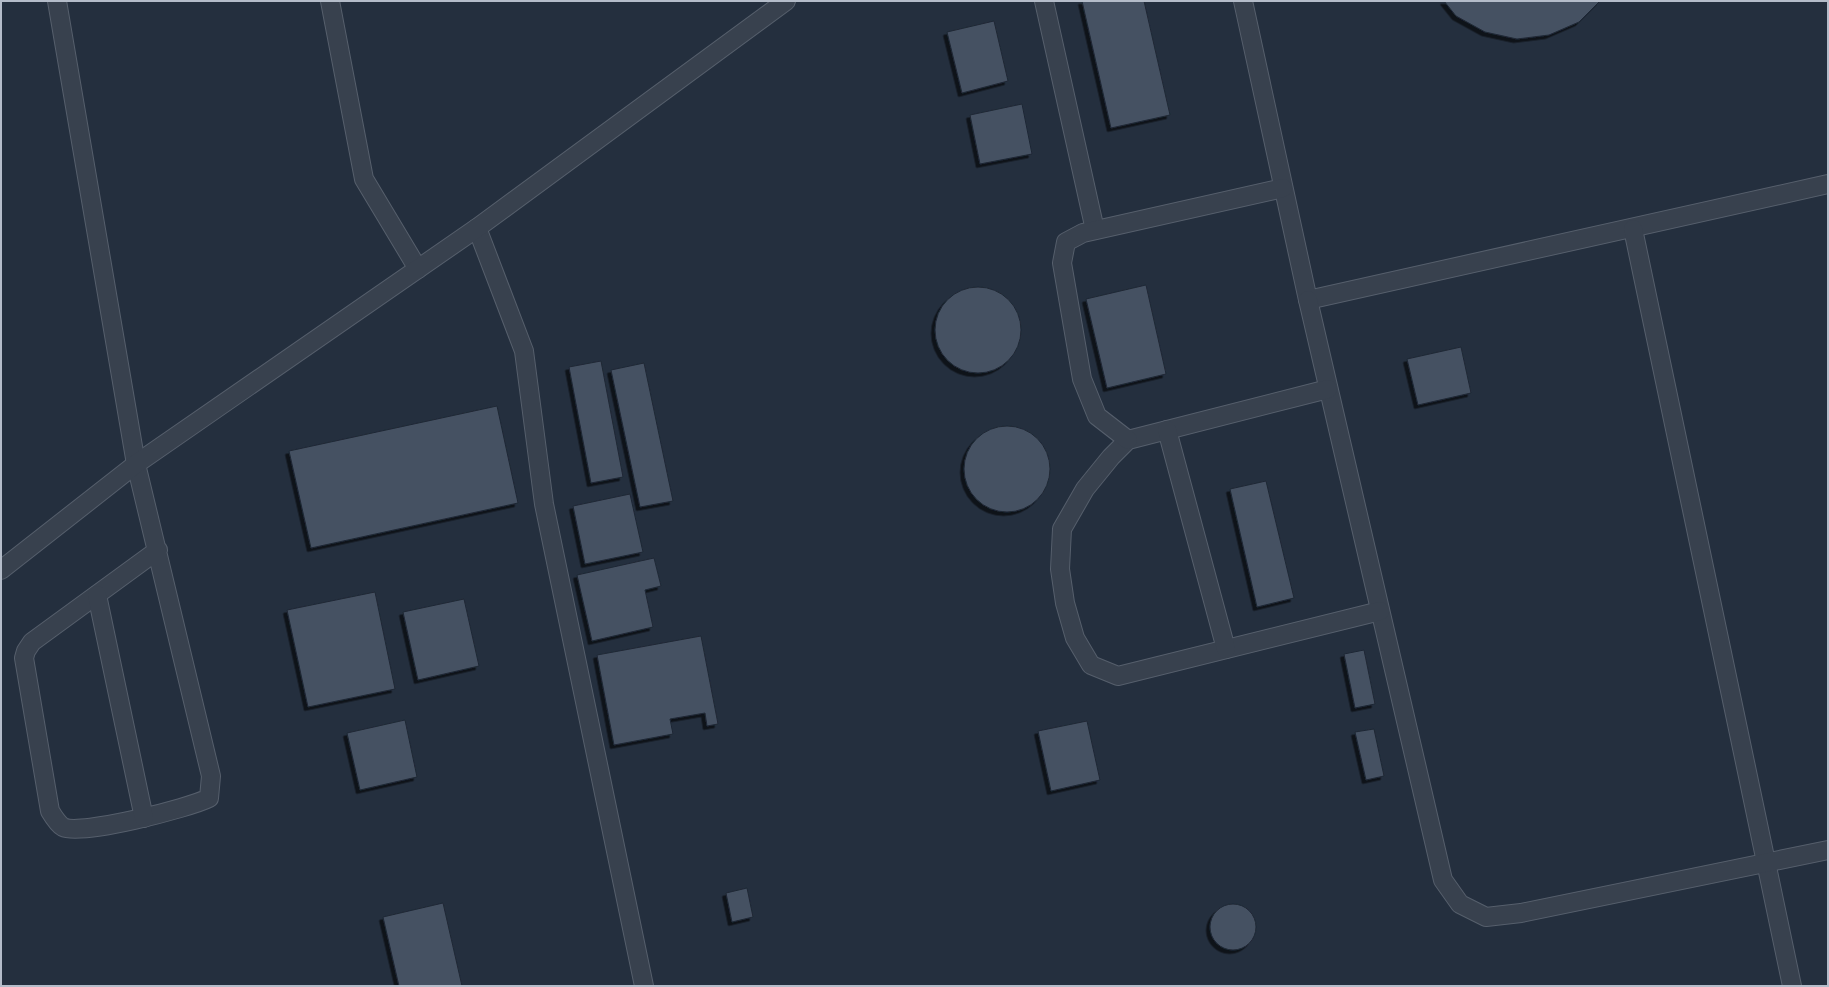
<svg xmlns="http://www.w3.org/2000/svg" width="1829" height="987" viewBox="0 0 1829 987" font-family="Commissioner,sans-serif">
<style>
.building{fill:#455162;stroke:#1f2835;filter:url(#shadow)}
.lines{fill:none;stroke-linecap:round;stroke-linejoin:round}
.lane-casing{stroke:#565f6c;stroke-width:20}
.lane{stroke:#38414e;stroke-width:18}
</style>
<defs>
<filter id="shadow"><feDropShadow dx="-3.5" dy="3.5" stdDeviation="0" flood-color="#0009"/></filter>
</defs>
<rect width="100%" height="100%" fill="#242f3e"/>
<g class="building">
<path d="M 1082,1 L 1144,1 L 1170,115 L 1111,128 Z"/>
<path d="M 1444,1 L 1600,1 L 1579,22 L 1549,35 L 1517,39 L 1485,32 L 1456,16 Z"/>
<path d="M 994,21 L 1008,81 L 962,93 L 947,32 Z"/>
<path d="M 1022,104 L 1032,154 L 980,164 L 970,115 Z"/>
<path d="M 1146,285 L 1166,374 L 1107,388 L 1086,299 Z"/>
<circle cx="978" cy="330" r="43"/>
<path d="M 1461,347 L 1471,393 L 1418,405 L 1407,359 Z"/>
<path d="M 601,361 L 623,477 L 591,483 L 569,367 Z"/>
<path d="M 644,363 L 673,501 L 640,507 L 611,370 Z"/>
<path d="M 497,406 L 518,503 L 311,548 L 289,451 Z"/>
<circle cx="1007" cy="469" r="43"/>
<path d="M 1266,481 L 1294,598 L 1257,607 L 1230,489 Z"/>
<path d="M 630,494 L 643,552 L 585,564 L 573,506 Z"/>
<path d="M 654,558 L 661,586 L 645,590 L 653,627 L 592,641 L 577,575 Z"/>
<path d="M 375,592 L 395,689 L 308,707 L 287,610 Z"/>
<path d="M 464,599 L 479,666 L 418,680 L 403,612 Z"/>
<path d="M 701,636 L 718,724 L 707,726 L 705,713 L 670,719 L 673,734 L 614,745 L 597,655 Z"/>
<path d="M 1364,650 L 1375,704 L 1355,708 L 1344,654 Z"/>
<path d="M 405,720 L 417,777 L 360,790 L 347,733 Z"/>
<path d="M 1087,721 L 1100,780 L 1051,791 L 1038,731 Z"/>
<path d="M 1374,729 L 1384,776 L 1366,780 L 1355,732 Z"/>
<path d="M 747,888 L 753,917 L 732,922 L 726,893 Z"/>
<path d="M 443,903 L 462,986 L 399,986 L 383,917 Z"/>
<circle cx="1233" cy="927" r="23"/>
</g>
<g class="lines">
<defs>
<g id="lane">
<path d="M 57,1 L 136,464 L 211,776 L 209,798 C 189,808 81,836 63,827 C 58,824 53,816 50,811 L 24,658 L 26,651 L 32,642 L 158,550"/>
<path d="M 330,1 L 364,179 L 418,269"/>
<path d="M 1044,1 L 1095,230"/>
<path d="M 1243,1 L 1308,300 L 1828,184"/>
<path d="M 477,228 L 524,351 L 544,504 L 644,986"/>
<path d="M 1633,229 L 1792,986"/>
<path d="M 1308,300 L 1443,880 L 1460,904 L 1486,917 L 1521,913 L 1828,850"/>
<path d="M 1328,389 L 1128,440 L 1111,457 L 1085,489 L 1062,529 L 1060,569 L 1065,603 L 1075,638 L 1091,665 L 1118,676 L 1380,611"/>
<path d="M 1167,430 L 1226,649"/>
<path d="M 1128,440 L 1097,416 L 1082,379 L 1062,263 L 1066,242 L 1083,233 L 1283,188"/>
<path d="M 1,570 L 136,464 L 477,228 L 786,1"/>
<path d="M 97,595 L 144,818"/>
</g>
</defs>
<use href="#lane" class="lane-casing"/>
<use href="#lane" class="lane"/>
</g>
<rect width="1829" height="987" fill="none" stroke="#b4bcc9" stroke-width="4"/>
</svg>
